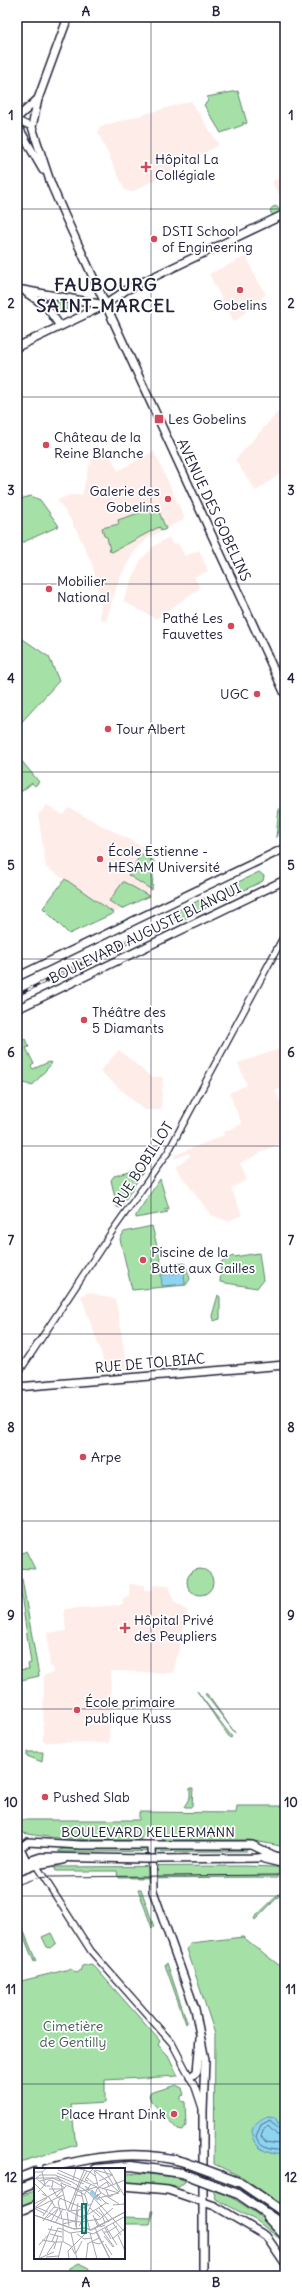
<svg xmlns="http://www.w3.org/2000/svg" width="302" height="2293" viewBox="0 0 302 2293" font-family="Delius,sans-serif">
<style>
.built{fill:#feece9}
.green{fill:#a5e1a7;stroke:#648271}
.water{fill:#8ed4f0;stroke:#638da8}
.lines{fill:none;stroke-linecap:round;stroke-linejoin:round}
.shore{stroke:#4d6983;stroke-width:1}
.minor-casing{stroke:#22223b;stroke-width:8}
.major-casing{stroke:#22223b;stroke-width:10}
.highway-casing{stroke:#22223b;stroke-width:11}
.minor{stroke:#fff;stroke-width:5.5}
.major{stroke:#fff;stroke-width:7}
.highway{stroke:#fff;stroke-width:8}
.tram{stroke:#22223b;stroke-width:1}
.rail-casing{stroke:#22223b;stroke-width:3.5}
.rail{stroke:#fff;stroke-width:2;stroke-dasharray:6;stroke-linecap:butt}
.major-bridge-casing{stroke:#22223b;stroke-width:10;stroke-linecap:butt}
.highway-bridge-casing{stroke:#22223b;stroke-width:11;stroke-linecap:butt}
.major-bridge{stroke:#fff;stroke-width:7}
.highway-bridge{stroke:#fff;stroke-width:8}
.grid{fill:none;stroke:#22223b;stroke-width:1;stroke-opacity:0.55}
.poi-dot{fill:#d1495b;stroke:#fff;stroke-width:1.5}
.labels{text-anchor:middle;stroke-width:3.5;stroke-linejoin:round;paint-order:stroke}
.poi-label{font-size:14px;fill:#22223b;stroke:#fff;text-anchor:start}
.street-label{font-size:14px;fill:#22223b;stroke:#fff}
.park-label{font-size:14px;fill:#495b5b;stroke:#fff}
.district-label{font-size:18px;font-weight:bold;letter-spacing:1px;fill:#22223b;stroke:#fff}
.inset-river{fill:none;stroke:#8ed4f0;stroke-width:2}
.inset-road{fill:none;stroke:#a7a7b1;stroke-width:1}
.view{fill:#0f766e;fill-opacity:0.15;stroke:#0f766e;stroke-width:2}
.inset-edge{fill:none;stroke:#22223b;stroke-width:2}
.neatline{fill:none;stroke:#22223b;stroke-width:1.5}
.grid-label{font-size:13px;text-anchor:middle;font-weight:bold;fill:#22223b}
</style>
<rect width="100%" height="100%" fill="#fff"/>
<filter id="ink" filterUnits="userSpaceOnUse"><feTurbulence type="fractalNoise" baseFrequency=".025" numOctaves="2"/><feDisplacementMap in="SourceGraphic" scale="8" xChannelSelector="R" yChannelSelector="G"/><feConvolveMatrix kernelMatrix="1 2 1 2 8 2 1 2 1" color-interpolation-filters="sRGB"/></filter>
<g filter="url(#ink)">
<g class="built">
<path d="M 191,101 L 219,145 L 132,192 L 125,190 L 98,133 L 99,127 Z"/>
<path d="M 285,174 L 285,198 L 282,200 L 272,182 Z"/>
<path d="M 247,256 L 256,280 L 266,294 L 234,322 L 209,274 Z"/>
<path d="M 285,404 L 285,470 L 256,491 L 235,460 Z"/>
<path d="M 107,450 L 118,471 L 154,451 L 184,517 L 183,520 L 148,538 L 134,552 L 119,579 L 106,621 L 100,619 L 101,604 L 93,566 L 76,529 L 73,527 L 73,523 L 57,500 L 70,495 L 82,495 L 89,465 L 92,463 L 90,459 Z"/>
<path d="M 169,537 L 173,545 L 178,543 L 185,556 L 199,550 L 208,571 L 194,577 L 200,588 L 156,619 L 123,601 L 140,561 L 154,546 Z"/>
<path d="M 47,805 L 63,815 L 69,808 L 155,853 L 152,890 L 149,896 L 114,913 L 46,867 L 38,815 Z"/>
<path d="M 131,935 L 134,941 L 52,981 L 49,974 Z"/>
<path d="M 285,1047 L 285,1088 L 275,1090 L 285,1111 L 285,1141 L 240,1163 L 247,1180 L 231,1188 L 242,1215 L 228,1221 L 211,1215 L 175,1167 L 190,1156 L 189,1153 L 174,1159 L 175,1155 L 224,1135 L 223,1132 L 242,1124 L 229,1093 L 247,1085 L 238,1063 Z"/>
<path d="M 119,1050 L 151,1077 L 163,1077 L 161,1110 L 144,1110 L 100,1071 Z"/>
<path d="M 89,1292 L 116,1300 L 127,1369 L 104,1371 L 102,1355 L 81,1296 Z"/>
<path d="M 129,1584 L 144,1585 L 144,1590 L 153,1590 L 153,1585 L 169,1586 L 174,1602 L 188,1611 L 173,1673 L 111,1671 L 109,1743 L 43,1742 L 44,1675 L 53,1673 L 53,1667 L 50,1667 L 47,1633 L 66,1631 L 64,1609 L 123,1605 L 123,1598 L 130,1597 Z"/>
</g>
<g class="green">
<path d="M 238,91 L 247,123 L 245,124 L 243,122 L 243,125 L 221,133 L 204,105 L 208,101 L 207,97 Z"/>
<circle cx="275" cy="211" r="4.5"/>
<path d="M 49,299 L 77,305 L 57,313 L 47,301 Z"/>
<path d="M 31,496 L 40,500 L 59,526 L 17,545 L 17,500 Z"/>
<path d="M 157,507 L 166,529 L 161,531 L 160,527 L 157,528 L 112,552 L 110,551 L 107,537 L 104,536 L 102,528 L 119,524 L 118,520 Z"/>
<path d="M 17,635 L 49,657 L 59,681 L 17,727 Z"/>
<path d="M 20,759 L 39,782 L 35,786 L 32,783 L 17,795 L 17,770 L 20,767 L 17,762 Z"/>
<path d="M 279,808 L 282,816 L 276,838 Z"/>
<path d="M 141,854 L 154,861 L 152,890 L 128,875 Z"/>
<path d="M 259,872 L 264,876 L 263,881 L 234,895 L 230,886 Z"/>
<path d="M 65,879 L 114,913 L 69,934 L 43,908 Z"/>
<path d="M 123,882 L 124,882 L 149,896 L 122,909 L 109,901 Z"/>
<path d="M 204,898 L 208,907 L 178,922 L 174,920 L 174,912 Z"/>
<path d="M 25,1039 L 29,1047 L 26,1048 L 34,1064 L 31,1066 L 33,1069 L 49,1062 L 52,1063 L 32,1086 L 17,1080 L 17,1043 Z"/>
<path d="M 142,1169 L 143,1172 L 120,1208 L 117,1207 L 111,1180 L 114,1176 Z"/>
<path d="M 160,1179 L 169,1209 L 166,1208 L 164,1209 L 168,1212 L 136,1218 L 136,1215 Z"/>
<path d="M 152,1226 L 162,1266 L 185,1263 L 190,1279 L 186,1285 L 132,1290 L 120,1239 L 124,1232 Z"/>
<path d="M 259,1253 L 263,1280 L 257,1288 L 220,1282 L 221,1262 L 233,1256 L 234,1257 Z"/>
<path d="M 218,1295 L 220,1297 L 220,1319 L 213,1321 L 212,1316 Z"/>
<path d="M 26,1551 L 35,1569 L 17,1568 L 17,1556 Z"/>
<circle cx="200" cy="1582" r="13"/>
<path d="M 17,1578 L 22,1579 L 39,1676 L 17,1681 L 17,1670 L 29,1669 L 28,1664 L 31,1663 L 21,1594 L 17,1589 Z"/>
<path d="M 197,1691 L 232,1737 L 230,1738 Z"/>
<path d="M 205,1694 L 207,1694 L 235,1733 Z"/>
<path d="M 27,1752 L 43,1752 L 42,1762 L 27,1756 Z"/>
<path d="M 190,1788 L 193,1788 L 192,1807 L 184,1807 L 190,1797 Z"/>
<path d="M 237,1806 L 285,1806 L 285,1847 L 250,1840 L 163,1840 L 156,1832 L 146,1832 L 140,1840 C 98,1840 60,1841 18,1832 L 18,1820 L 139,1820 L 139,1812 L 236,1813 Z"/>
<path d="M 247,1848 L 247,1851 L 59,1852 L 59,1850 L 65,1849 Z"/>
<path d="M 244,1866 L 275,1867 L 279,1868 L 278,1877 L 118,1878 L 117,1871 L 56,1871 L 55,1867 Z"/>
<path d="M 138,1889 L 141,1889 L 154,1927 L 152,1928 Z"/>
<path d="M 282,1891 L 283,1892 L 255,1920 L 254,1918 Z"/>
<path d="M 17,1916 L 18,1917 L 36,1961 L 34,1962 L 17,1920 Z"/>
<path d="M 51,1933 L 56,1943 L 50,1948 L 47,1947 L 42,1937 Z"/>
<path d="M 243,1937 L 285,1970 L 285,2207 L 244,2178 L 214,2164 L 215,2034 L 187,1949 L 191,1943 Z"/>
<path d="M 167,1963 L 187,2022 L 186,2024 L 165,1965 Z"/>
<path d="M 91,1964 L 94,1966 L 160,2041 L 158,2045 L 168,2055 L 178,2076 L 105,2080 L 105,2103 L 71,2105 L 76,2145 L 17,2163 L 17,1982 L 70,1969 L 77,1973 L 80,1971 L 82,1966 Z"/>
<path d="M 176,2085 L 182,2088 L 184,2095 L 181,2096 L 181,2101 L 185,2102 L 186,2125 L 183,2131 L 178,2130 L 151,2101 L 149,2095 L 150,2093 Z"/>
<path d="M 141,2173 L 174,2177 L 186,2181 L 179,2187 L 124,2182 L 124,2174 Z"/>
<path d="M 213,2190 C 230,2193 281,2228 285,2243 L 257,2221 L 216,2199 Z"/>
<path d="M 35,2191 L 35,2200 L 17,2208 L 17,2197 Z"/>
<path d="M 152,2211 L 154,2211 L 150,2224 L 124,2224 L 124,2217 L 151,2218 Z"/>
<path d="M 79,2263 L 88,2267 L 91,2276 L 68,2276 L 70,2268 Z"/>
</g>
<g class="water">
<path d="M 184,1272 L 185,1284 L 162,1286 L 161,1275 Z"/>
<path d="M 268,2116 L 275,2117 L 279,2125 L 285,2128 L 285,2154 C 257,2158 236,2128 268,2116 Z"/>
</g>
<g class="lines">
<g class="shore">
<path d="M 285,2132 L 279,2130 L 270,2120 L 261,2125 L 256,2136 C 259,2149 274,2151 285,2150"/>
<path d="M 285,2137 L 277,2135 L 268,2126 L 264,2129 L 261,2136 L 266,2142 L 285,2145"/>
</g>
<defs>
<g id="minor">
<path d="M 17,120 L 32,127"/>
<path d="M 17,136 L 27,142"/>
<path d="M 17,1375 L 111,1233 L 168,1152 L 285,934"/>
<path d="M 34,1862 L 91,1951 L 172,2043 L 195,2087 L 202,2108"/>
</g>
<g id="major">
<path d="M 68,17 L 38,99 L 32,127 L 51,184 L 64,214 L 285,694"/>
<path d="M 17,118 L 38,99"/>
<path d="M 17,125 L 43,170"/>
<path d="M 17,289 L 105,305"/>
<path d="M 27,293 L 46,306 L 60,326"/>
<path d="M 17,347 L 105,305 L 126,290 L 285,214"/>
<path d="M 17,977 L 285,848"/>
<path d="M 17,1009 L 285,880"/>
<path d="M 17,1387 L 285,1365"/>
<path d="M 152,1845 L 153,1891 L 195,2009 L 205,2060 L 203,2111 L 203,2276"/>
<path d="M 158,1859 L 257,1858 L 275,1856 L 285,1858"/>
<path d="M 264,1859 L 285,1864"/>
<path d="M 17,1865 L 41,1857 L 145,1859"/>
<path d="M 29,1867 L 20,1848 L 28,1842 L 81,1845 L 252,1845 L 275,1856"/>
<path d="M 17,1872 L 36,1865 L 63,1860"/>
<path d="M 190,2077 L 197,2072 L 200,2038"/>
<path d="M 124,2186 L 168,2190 L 215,2206 L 266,2236 L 285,2264"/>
<path d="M 17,2212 L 35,2205"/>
</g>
<g id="highway">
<path d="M 46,2169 C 90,2157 139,2149 184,2162"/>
<path d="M 96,2169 L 131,2166 L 182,2173"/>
<path d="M 17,2179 L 35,2172"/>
<path d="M 241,2183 L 285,2213"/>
<path d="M 17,2190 L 35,2183"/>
<path d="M 238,2194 L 285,2226"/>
<path d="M 267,2217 L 285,2236"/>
</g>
</defs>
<use href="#minor" class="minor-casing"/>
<use href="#major" class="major-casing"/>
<use href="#highway" class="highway-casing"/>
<use href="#minor" class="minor"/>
<use href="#major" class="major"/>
<use href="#highway" class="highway"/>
<path class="tram" d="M 17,1885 L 36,1878 L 49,1877 L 285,1875"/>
<defs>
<path id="rail" d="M 17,995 L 133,939"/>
</defs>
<use href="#rail" class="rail-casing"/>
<use href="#rail" class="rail"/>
<defs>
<path id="major-bridge" d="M 145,1859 L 158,1859"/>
<g id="highway-bridge">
<path d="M 184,2162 L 241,2183"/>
<path d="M 182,2173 L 238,2194"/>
</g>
</defs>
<use href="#major-bridge" class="major-bridge-casing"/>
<use href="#highway-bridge" class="highway-bridge-casing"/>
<use href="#major-bridge" class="major-bridge"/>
<use href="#highway-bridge" class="highway-bridge"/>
</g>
</g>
<path class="grid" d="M 151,17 L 151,2276M 17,209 L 285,209M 17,397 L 285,397M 17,584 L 285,584M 17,772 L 285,772M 17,959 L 285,959M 17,1146 L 285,1146M 17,1334 L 285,1334M 17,1521 L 285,1521M 17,1709 L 285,1709M 17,1896 L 285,1896M 17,2084 L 285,2084"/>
<g class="poi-dot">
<path d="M144 161h4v4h4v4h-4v4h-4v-4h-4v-4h4z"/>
<circle cx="154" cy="239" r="4"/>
<circle cx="240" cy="290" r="4"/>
<rect x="154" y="414" width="10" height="10" rx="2"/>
<circle cx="46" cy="445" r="4"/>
<circle cx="168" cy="499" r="4"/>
<circle cx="49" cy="589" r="4"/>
<circle cx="231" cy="626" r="4"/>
<circle cx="257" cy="694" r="4"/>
<circle cx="108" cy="729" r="4"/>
<circle cx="100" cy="859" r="4"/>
<circle cx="84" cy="1020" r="4"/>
<circle cx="143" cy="1260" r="4"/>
<circle cx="83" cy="1457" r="4"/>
<path d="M123 1622h4v4h4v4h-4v4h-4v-4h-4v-4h4z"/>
<circle cx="77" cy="1710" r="4"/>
<circle cx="45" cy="1797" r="4"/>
<circle cx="174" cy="2114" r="4"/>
</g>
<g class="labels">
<g class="poi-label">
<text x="155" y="164">Hôpital La<tspan x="155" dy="16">Collégiale</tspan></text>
<text x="162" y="236">DSTI School<tspan x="162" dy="16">of Engineering</tspan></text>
<text x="240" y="310" text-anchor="middle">Gobelins</text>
<text x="168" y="424">Les Gobelins</text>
<text x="54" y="442">Château de la<tspan x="54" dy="16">Reine Blanche</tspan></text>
<text x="160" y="496" text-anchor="end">Galerie des<tspan x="160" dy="16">Gobelins</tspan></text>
<text x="57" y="586">Mobilier<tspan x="57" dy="16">National</tspan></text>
<text x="223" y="623" text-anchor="end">Pathé Les<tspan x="223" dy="16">Fauvettes</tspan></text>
<text x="249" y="699" text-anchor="end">UGC</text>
<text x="116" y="734">Tour Albert</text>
<text x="108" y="856">École Estienne -<tspan x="108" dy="16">HESAM Université</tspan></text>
<text x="92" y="1017">Théâtre des<tspan x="92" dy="16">5 Diamants</tspan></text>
<text x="151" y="1257">Piscine de la<tspan x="151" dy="16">Butte aux Cailles</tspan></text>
<text x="91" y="1462">Arpe</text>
<text x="134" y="1625">Hôpital Privé<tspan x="134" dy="16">des Peupliers</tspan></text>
<text x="85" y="1707">École primaire<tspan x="85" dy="16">publique Kuss</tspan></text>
<text x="53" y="1802">Pushed Slab</text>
<text x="166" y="2119" text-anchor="end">Place Hrant Dink</text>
</g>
<g class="street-label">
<text transform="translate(214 510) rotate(65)" y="5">AVENUE DES GOBELINS</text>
<text transform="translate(145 933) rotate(-26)" y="5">BOULEVARD AUGUSTE BLANQUI</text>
<text transform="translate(143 1164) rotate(-57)" y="5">RUE BOBILLOT</text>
<text transform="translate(150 1363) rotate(-5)" y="5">RUE DE TOLBIAC</text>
<text x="148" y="1837">BOULEVARD KELLERMANN</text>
</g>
<g class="park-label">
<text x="73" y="2031">Cimetière<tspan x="73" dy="16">de Gentilly</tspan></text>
</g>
<g class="district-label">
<text x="106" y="291">FAUBOURG<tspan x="106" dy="21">SAINT-MARCEL</tspan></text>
</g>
</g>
<g transform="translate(34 2168)">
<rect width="91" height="91" fill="#fff"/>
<path class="inset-river" d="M 56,24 L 64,32 L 57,22"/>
<path class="inset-road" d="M 43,0 L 56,4 L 59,1M 69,0 L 79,16M 74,0 L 91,29M 24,2 L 63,19M 60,2 L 64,18M 61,2 L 79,7M 61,3 L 73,13M 1,4 L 8,4 L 13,0M 8,4 L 11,17M 23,5 L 50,16M 23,8 L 29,16 L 48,23 L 63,19M 52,9 L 60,16 L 64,15M 2,10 L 11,18 L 16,18M 3,10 L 23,10 L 37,17M 1,11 L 6,7 L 21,7 L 38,14 L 54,24 L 90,63M 39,12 L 42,0M 81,12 L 86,24M 6,13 L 18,10 L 26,13M 19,13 L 31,20M 54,13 L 51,12 L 56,4 L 61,8M 65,13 L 78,7M 73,13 L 85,24M 47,14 L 53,3M 0,15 L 12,27M 27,15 L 33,42 L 47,49 L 52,47M 17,18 L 23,29 L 49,40M 64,19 L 85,25M 65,19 L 73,14 L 75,18M 39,20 L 51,27 L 54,37M 15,21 L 28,21M 68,21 L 91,12M 58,22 L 67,33M 72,22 L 75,29 L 79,27M 47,23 L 52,46M 55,23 L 51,18 L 56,22M 4,24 L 15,12 L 19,13 L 18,19M 8,26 L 15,29 L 21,39M 40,26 L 42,27 L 47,14M 61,26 L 64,19 L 66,24 L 85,36M 63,26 L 72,35M 50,27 L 57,16M 23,28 L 32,18M 64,30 L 85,25M 26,31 L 24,34 L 28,51M 0,36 L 28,21M 79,37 L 90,36 L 91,32M 2,39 L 14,44M 56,40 L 66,49M 65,40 L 75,54M 0,41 L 29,27M 34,42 L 51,0M 37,42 L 42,27 L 48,28M 62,42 L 68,47 L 71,55M 34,43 L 45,42 L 57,36M 33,44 L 35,58M 15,45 L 28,51M 11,46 L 0,40 L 13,30M 53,46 L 60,30 L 67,25M 0,47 L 40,61 L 52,60M 0,47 L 40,61 L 52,60 L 56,62 L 91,44M 52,47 L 56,63M 53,47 L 72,35 L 75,36M 59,47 L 64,59M 9,48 L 19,33M 13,50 L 24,41M 61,50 L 66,59 L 71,57M 29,51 L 46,54 L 66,51 L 79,40M 29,51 L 29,73M 9,53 L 20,39 L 32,42M 17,53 L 24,41M 21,55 L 29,41M 79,55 L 87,67M 29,56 L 41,53M 45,58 L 52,47M 42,59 L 44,42M 72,59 L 83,77M 51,60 L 58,62 L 91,44M 61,60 L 76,91M 71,60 L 77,71M 14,61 L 28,64M 28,61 L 36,65 L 50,63 L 59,66 L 90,49M 43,61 L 41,54 L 44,35M 68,62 L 80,79M 62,64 L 76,91M 70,64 L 74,64 L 83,58M 37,65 L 43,91M 56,65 L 63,91M 16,66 L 28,69M 43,66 L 50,71 L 57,70M 84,67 L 91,83M 70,68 L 79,79M 78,71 L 90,61M 8,72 L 20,74M 18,73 L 24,60 L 28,61M 28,73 L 37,78 L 41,86M 20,74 L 28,74 L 24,91M 58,74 L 65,76 L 70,73M 53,76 L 65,70M 71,76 L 78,87M 5,77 L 15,66M 20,81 L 24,68M 42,85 L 48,73M 13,86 L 21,74M 12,89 L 25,88M 5,90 L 18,58M 6,90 L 20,84M 35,91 L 34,83 L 51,66 L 51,62M 52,91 L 54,76"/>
<path class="view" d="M 48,36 L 52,36 L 52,65 L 48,65 Z"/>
<rect width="91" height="91" class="inset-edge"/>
</g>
<rect width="302" height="2293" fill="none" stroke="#fff" stroke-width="44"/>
<rect x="22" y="22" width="258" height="2249" class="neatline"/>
<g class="grid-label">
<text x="86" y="16">A</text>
<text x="216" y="16">B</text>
<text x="11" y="120">1</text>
<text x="291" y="120">1</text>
<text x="11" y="308">2</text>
<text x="291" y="308">2</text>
<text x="11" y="495">3</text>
<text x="291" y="495">3</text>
<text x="11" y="683">4</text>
<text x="291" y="683">4</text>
<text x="11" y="870">5</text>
<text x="291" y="870">5</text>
<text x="11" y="1057">6</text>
<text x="291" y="1057">6</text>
<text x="11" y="1245">7</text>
<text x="291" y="1245">7</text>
<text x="11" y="1432">8</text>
<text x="291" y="1432">8</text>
<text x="11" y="1620">9</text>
<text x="291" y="1620">9</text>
<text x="11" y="1807">10</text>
<text x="291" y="1807">10</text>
<text x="11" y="1994">11</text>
<text x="291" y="1994">11</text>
<text x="11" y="2182">12</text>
<text x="291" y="2182">12</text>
<text x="86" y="2287">A</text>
<text x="216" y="2287">B</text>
</g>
</svg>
